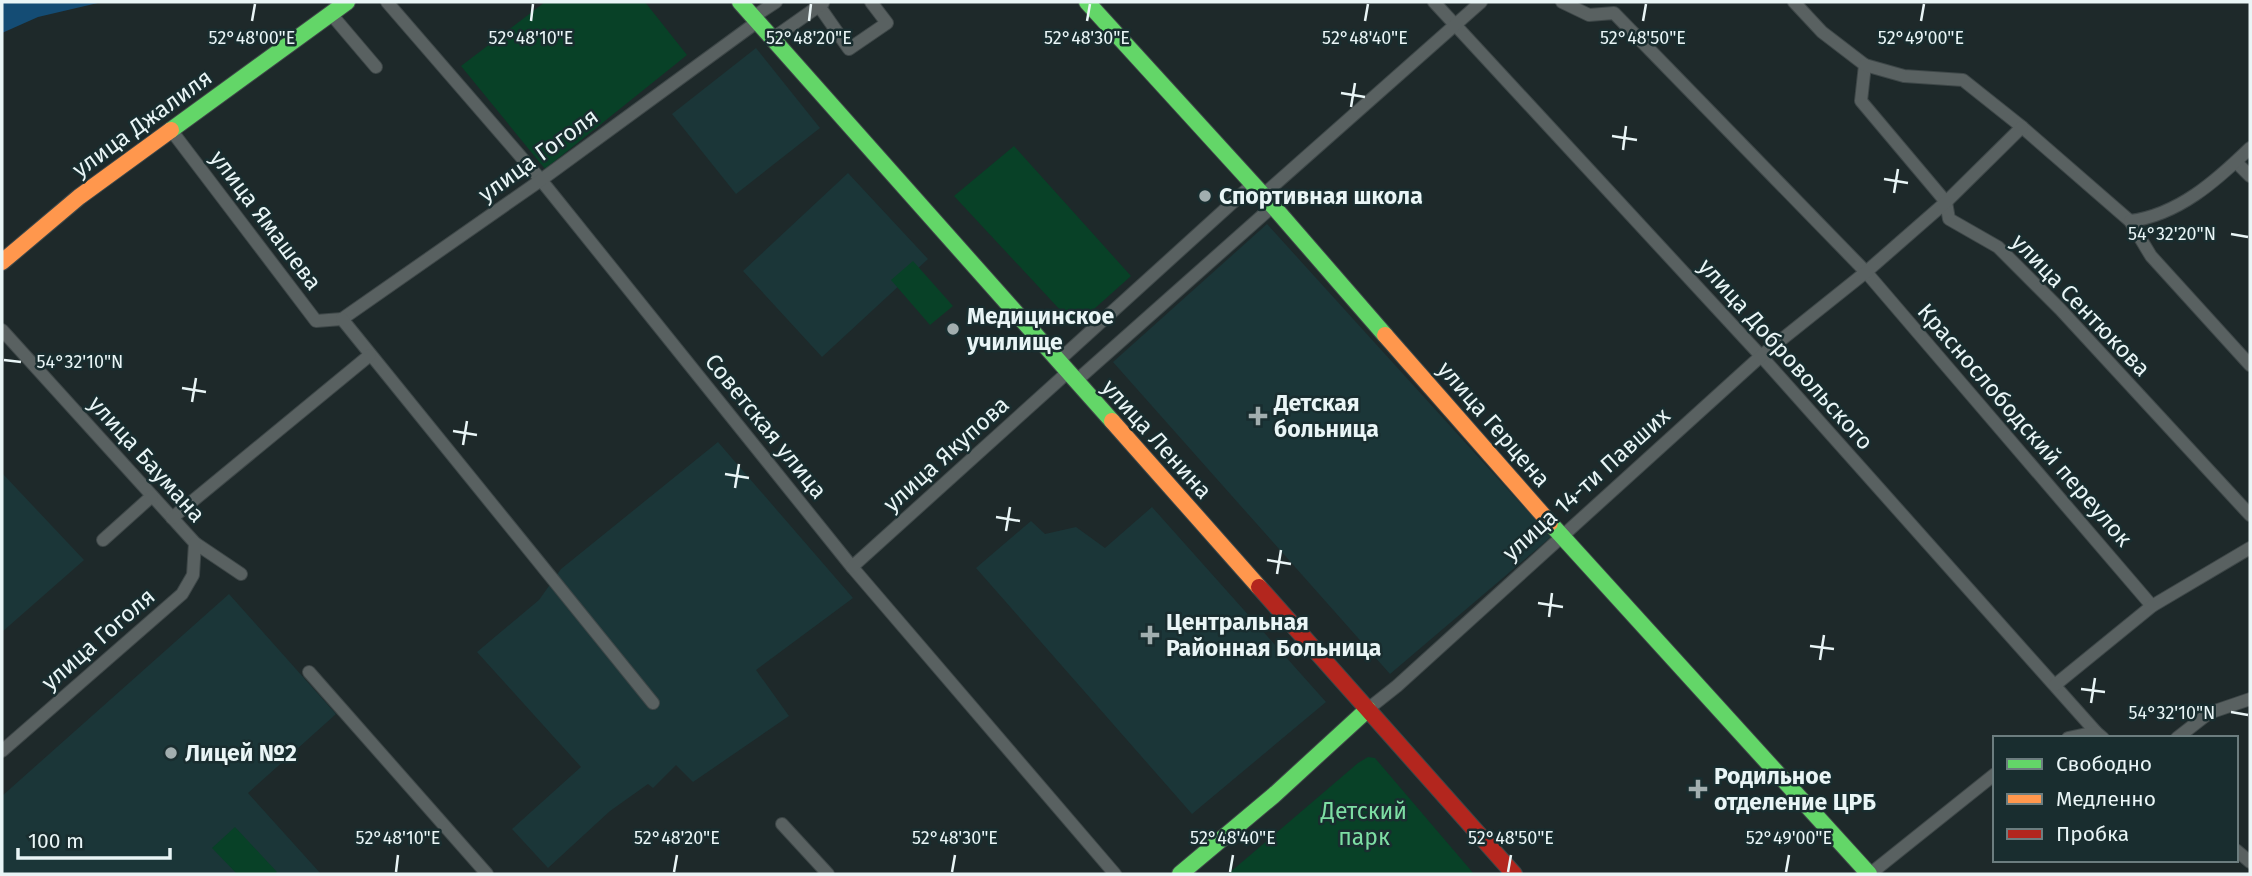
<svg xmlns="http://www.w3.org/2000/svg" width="2252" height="876" viewBox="0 0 2252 876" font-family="'Fira Sans',sans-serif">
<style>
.built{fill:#1b3638}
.green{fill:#084127}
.water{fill:#144c74}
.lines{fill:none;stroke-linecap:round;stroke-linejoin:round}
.street-casing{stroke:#3e4748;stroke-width:14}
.fast-casing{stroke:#3e4748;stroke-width:18}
.slow-casing{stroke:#3e4748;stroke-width:18}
.jam-casing{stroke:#3e4748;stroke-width:18}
.street{stroke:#596161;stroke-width:12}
.fast{stroke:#63d668;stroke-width:16}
.slow{stroke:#ff974d;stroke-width:16}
.jam{stroke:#b3261e;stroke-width:16}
.ticks{fill:none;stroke:#e9f5f6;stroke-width:2.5}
.poi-dot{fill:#a2aeaf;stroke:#192d2f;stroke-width:2.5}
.labels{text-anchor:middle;stroke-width:5;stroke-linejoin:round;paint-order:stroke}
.street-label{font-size:23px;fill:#e9f5f6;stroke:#192d2f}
.poi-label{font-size:23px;font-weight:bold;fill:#e9f5f6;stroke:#192d2f;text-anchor:start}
.park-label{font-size:23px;fill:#7ddea4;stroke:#192d2f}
.ticks-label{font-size:18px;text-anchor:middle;fill:#e9f5f6;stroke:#192d2f;stroke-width:5;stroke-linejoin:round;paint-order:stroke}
</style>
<rect width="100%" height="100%" fill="#1e292a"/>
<g class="built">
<path d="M 756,48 L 820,128 L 736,194 L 672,114 Z"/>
<path d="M 848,173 L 928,259 L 822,357 L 743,271 Z"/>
<path d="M 1267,224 L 1551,537 L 1390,674 L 1113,362 Z"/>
<path d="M 718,442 L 853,598 L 756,670 L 789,716 L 693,782 L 676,765 L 653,788 L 648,784 L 610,811 L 548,868 L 512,829 L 581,767 L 477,652 L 539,600 L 561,569 Z"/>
<path d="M 2,473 L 84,560 L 2,632 Z"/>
<path d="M 1152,507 L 1326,702 L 1192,814 L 976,568 L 1031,521 L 1045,534 L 1076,527 L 1105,548 Z"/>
<path d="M 229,594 L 336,714 L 248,793 L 321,874 L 2,874 L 2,796 Z"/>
</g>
<g class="green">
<path d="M 545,2 L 645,2 L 687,55 L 545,169 L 461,66 Z"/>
<path d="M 1014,146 L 1131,276 L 1075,326 L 954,196 Z"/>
<path d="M 913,261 L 953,306 L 930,325 L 891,280 Z"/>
<path d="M 1368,757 L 1375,758 L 1474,874 L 1228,874 L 1358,763 Z"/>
<path d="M 235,827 L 277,872 L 275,874 L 237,874 L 212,848 Z"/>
</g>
<path class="water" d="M 2,2 L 102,2 L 38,17 L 2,33 Z"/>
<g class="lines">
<defs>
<g id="street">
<path d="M 387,2 L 541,180 L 852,567 L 1115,874"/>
<path d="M 1434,2 L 1761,356 L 2096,732 L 2103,738"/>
<path d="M 1562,2 L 1589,15 L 1614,13 L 1866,272 L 2152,606"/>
<path d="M 1794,2 L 1822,32 L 1865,65 L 1861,101 L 1946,202 L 1949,219 L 1998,247 L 2060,309 L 2250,515"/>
<path d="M 819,6 L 849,49 L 887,23 L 871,2"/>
<path d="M 331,14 L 376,67"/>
<path d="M 753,17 L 776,2"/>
<path d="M 772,39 L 823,3"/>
<path d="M 1865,65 L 1904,76 L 1963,80 L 2022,127 L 2130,221 L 2151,256 L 2250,365"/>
<path d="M 171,130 L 316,321 L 342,319"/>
<path d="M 2236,162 L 2250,176"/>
<path d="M 1263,195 L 1481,2"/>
<path d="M 2130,221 C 2178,215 2216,181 2250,148"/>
<path d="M 342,319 L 541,180 L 757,22"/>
<path d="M 342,319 L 653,703"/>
<path d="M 2,330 L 195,543 L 241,574"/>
<path d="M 1058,361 L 1253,184"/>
<path d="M 1076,381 L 1273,206"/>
<path d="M 172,518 L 370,355"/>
<path d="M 103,540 L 152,496"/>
<path d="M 852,567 L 1068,372"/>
<path d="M 309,672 L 487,874"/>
<path d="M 2055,685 L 2152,606 L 2250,548"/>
<path d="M 1368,709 L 1397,686 L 1761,356 L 1866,272 L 1946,202 L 2022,127"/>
<path d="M 2068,738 L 2096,732"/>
<path d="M 2177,738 L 2209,713 L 2250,699"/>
<path d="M 2,751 L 182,594 L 193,575 L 195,543"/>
<path d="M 782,824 L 828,874"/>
<path d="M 2236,850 L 2250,862"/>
<path d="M 1870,874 L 1995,774"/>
</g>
<g id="fast">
<path d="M 740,2 L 1112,421"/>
<path d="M 1087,2 L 1273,206 L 1385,335"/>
<path d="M 171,130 L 347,2"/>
<path d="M 1550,523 L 1869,874"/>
<path d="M 1180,874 L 1273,796 L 1368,709"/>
</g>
<g id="slow">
<path d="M 2,262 L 79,197 L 171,130"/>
<path d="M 1385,335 L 1550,523"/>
<path d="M 1112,421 L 1259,587"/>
</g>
<path id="jam" d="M 1259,587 L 1514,874"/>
</defs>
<use href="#street" class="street-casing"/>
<use href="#fast" class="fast-casing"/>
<use href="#slow" class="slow-casing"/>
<use href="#jam" class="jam-casing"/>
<use href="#street" class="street"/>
<use href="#fast" class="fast"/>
<use href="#slow" class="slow"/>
<use href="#jam" class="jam"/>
</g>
<path class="ticks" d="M 252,21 L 255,4M 531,21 L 533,4M 809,21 L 811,4M 1087,21 L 1090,4M 1365,21 L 1368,4M 1643,21 L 1646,4M 1921,21 L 1924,4M 1341,93 L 1365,97M 1351,107 L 1355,83M 1612,136 L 1637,140M 1623,150 L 1626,126M 1884,179 L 1908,183M 1894,193 L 1898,169M 2231,234 L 2248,237M 4,360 L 21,362M 182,388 L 206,392M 192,402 L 196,378M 453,431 L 477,435M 463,445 L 467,421M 725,474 L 749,478M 735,488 L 739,464M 996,517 L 1020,521M 1006,531 L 1010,507M 1267,560 L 1291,564M 1277,574 L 1281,550M 1538,603 L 1563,607M 1549,617 L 1552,593M 1810,646 L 1834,649M 1820,660 L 1824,635M 2081,689 L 2105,692M 2091,703 L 2095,678M 2231,712 L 2248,715M 396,872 L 398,855M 674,872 L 677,855M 952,872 L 955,855M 1230,872 L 1233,855M 1508,872 L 1511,855M 1786,872 L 1789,855"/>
<g class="poi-dot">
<circle cx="1205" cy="196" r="7"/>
<circle cx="953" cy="329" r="7"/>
<path d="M1254.5 405.5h7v7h7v7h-7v7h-7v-7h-7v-7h7z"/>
<path d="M1146.5 624.5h7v7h7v7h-7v7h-7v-7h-7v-7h7z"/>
<circle cx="171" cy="753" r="7"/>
<path d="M1694.5 778.5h7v7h7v7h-7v7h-7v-7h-7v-7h7z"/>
</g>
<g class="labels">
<g class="street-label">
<text transform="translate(142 123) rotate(-36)" y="8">улица Джалиля</text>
<text transform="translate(538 155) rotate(-36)" y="8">улица Гоголя</text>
<text transform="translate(266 220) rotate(53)" y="8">улица Ямашева</text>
<text transform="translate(2081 305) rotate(46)" y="8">улица Сентюкова</text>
<text transform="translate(1786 354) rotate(48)" y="8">улица Добровольского</text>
<text transform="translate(1494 424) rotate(49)" y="8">улица Герцена</text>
<text transform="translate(2025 425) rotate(49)" y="8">Краснослободский переулок</text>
<text transform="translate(766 426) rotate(51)" y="8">Советская улица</text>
<text transform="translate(1157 439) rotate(48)" y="8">улица Ленина</text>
<text transform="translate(946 454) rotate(-42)" y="8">улица Якупова</text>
<text transform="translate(147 459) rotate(48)" y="8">улица Баумана</text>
<text transform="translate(1586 484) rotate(-42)" y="8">улица 14-ти Павших</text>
<text transform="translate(98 639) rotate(-41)" y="8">улица Гоголя</text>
</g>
<g class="poi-label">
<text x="1219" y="204">Спортивная школа</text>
<text x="967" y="324">Медицинское<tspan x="967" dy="26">училище</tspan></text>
<text x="1274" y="411">Детская<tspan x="1274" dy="26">больница</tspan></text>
<text x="1166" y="630">Центральная<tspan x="1166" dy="26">Районная Больница</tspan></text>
<text x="185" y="761">Лицей №2</text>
<text x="1714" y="784">Родильное<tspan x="1714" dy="26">отделение ЦРБ</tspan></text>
</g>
<g class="park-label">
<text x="1364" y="819">Детский<tspan x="1364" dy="26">парк</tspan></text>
</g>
</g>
<g class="ticks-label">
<text x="252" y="44">52°48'00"E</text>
<text x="531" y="44">52°48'10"E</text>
<text x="809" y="44">52°48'20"E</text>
<text x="1087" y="44">52°48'30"E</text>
<text x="1643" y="44">52°48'50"E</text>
<text x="1365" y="44">52°48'40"E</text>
<text x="1921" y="44">52°49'00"E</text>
<text x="2172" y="240">54°32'20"N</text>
<text x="80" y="368">54°32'10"N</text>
<text x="2172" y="719">54°32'10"N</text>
<text x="398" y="844">52°48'10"E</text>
<text x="677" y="844">52°48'20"E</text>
<text x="955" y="844">52°48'30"E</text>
<text x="1233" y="844">52°48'40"E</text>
<text x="1511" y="844">52°48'50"E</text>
<text x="1789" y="844">52°49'00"E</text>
</g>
<rect width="2252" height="876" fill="none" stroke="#e9f5f6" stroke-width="7"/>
<rect x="1993" y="736" width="245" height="126" fill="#192d2f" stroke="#6c7d7f" stroke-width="2"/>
<rect x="2007" y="759" width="35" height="10" fill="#63d668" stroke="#6c7d7f" stroke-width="2"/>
<text x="2056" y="771" font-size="21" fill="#e9f5f6">Свободно</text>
<rect x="2007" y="794" width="35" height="10" fill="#ff974d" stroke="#6c7d7f" stroke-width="2"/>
<text x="2056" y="806" font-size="21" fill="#e9f5f6">Медленно</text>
<rect x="2007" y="829" width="35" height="10" fill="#b3261e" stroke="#6c7d7f" stroke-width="2"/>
<text x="2056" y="841" font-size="21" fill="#e9f5f6">Пробка</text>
<path d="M18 848v10h152v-10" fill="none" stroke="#e9f5f6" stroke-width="3.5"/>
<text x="28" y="848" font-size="21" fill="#e9f5f6" stroke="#192d2f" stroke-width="5" paint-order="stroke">100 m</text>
</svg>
